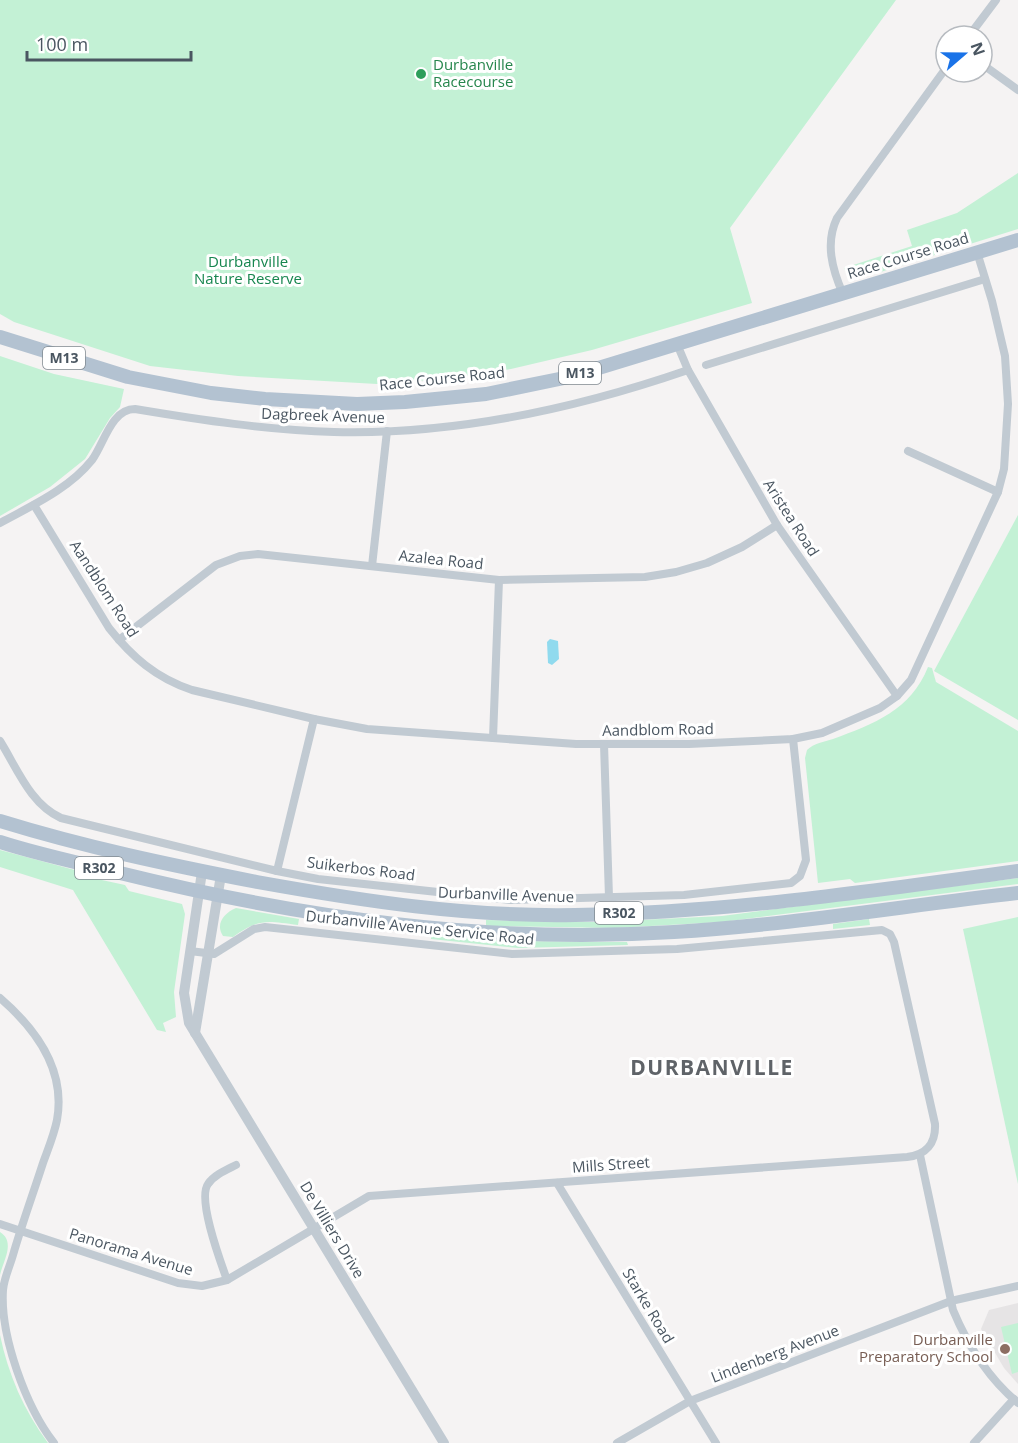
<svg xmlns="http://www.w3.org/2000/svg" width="1018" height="1443" viewBox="0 0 1018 1443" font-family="'Open Sans',sans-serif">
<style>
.education{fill:#e6e4e5}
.green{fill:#c3f1d5}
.water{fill:#90daee}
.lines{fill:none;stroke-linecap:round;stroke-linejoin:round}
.minor{stroke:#c1cad2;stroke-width:8}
.tertiary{stroke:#c1cad2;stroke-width:10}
.primary{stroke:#b3c2d1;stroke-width:14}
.leisure-dot{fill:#2e9e5b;stroke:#fff;stroke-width:2}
.education-dot{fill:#8d6e63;stroke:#fff;stroke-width:2}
.labels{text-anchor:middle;stroke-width:6;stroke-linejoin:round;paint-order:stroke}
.shield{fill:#fff;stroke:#808990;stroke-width:1.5}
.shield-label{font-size:14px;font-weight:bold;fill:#4a5661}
.leisure-label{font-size:15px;fill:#27864d;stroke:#fff;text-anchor:start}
.street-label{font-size:15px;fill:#4a5661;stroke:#fff}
.park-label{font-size:15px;fill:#17864f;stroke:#fff}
.education-label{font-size:15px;fill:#785e54;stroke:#fff;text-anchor:end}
.district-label{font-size:21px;font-weight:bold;letter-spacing:1.5px;fill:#5f6368;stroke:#fff}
</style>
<rect width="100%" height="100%" fill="#f5f3f3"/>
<path class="education" d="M 1018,1303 L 1018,1384 L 1004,1368 L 981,1329 L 989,1310 Z"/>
<g class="green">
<path d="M 0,0 L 896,0 L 730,228 L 752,303 L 592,350 L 511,369 L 443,379 L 377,384 L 238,376 L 150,366 L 14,322 L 0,314 Z"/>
<path d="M 1018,173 L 1018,229 L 858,279 C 851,278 847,275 844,268 L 912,246 L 907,230 L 957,213 Z"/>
<path d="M 0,356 L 54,374 L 124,389 L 120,407 L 110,418 L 85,459 L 50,487 L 0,516 Z"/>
<path d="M 1018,515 L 1018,720 L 934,671 Z"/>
<path d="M 928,667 L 932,668 L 936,682 L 1018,731 L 1018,861 L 855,883 L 850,879 L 818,883 L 805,758 L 807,750 C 814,743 824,742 833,739 C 874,724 911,710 928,667 Z"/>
<path d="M 0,850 L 86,873 L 88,877 L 125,885 L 129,891 L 182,904 L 185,914 L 174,992 L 176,1017 L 163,1023 L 166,1032 L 157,1030 L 73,890 L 0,867 Z"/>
<path d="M 1018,878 L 1018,884 L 722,922 L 615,928 L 486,926 L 486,920 L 599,922 L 722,916 Z"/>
<path d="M 236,908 L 299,919 L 298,925 C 266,921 260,918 233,937 L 223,936 C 215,924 224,913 236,908 Z"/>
<path d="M 1018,917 L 1018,1184 L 963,929 Z"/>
<path d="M 869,919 L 870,925 L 833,929 L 833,924 Z"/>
<path d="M 431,936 L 513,941 L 627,942 L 628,945 L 518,948 L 431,939 Z"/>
<path d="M 0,1232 C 16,1242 3,1261 0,1275 Z"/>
<path d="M 1018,1323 L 1018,1372 L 1012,1374 L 1001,1327 Z"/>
<path d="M 0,1335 C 8,1374 24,1411 48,1443 L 0,1443 Z"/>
</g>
<path class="water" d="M 550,639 L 558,641 L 559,659 L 552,665 L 548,663 L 547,642 Z"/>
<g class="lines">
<g class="minor">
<path d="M 969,36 L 996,0"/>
<path d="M 982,64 L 1018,90"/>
<path d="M 843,294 C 832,269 825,243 837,218 L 946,68"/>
<path d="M 677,344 L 688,370 L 777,525 L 897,696"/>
<path d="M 706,365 L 985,279"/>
<path d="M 908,451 L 998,492"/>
<path d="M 34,505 L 109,628 C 132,657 156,678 192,690 L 314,719 L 367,729 L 576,744 L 689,744 L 793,739 L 822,733 L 880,708 L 897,696 L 911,680 L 998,492 L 1004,469 L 1008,404 L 1005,356 L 992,301 L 977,252"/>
<path d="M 0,523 C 31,506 69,489 92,460 C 104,444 111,409 135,409 C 201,420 267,430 334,432 C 454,435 575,409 688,370"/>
<path d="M 372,566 L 387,431"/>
<path d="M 119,640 L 216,565 L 240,556 L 258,554 L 499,580 L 645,577 L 676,572 L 707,563 L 742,547 L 777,525"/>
<path d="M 493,738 L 499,580"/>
<path d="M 0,741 C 17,768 30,804 61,818 L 277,871 L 318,879 L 511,900 L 684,895 L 791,883 L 800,876 L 806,860 L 793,739"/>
<path d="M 604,744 L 609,897"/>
<path d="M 277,871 L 314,719"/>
<path d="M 0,998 C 36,1029 66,1070 57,1120 C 54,1135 48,1149 43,1163 C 33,1194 22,1224 13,1255 C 10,1266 4,1278 3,1290 C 0,1336 26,1407 54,1443"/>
<path d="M 920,1155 L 953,1310 C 968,1346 988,1378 1018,1403"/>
<path d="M 557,1183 L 716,1443"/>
<path d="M 0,1224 L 178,1283 L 202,1286 L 227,1280 L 369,1196 L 907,1157 C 926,1155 936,1143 935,1124 L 894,942 L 890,934 L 882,930 L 677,949 L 512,954 L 265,927 L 254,929 L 214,954 L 190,951"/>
<path d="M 227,1280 C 221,1263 197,1199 208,1184 C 214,1175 226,1170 236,1165"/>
<path d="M 617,1443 L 690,1401 L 951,1301 L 1018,1286"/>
<path d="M 974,1443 L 1014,1399"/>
</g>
<g class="tertiary">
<path d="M 202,872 L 184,993 L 189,1023 L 444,1443"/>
<path d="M 195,1033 L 221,875"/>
</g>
<g class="primary">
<path d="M 0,337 L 128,377 L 211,393 L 265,399 L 357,404 L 405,402 L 486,394 L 569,377 L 1018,240"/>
<path d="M 0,821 C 84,847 170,865 257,882 C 363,901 467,917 575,915 C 724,913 871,891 1018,871"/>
<path d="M 0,842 C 40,855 80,863 120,873 C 302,918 486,944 674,932 C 789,925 903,906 1018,893"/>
</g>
</g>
<circle class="leisure-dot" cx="421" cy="74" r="6"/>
<circle class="education-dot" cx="1005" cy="1349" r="6"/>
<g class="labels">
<g class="shield">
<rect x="43" y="347" width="42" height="22" rx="4.5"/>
<rect x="559" y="362" width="42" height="22" rx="4.5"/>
<rect x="75" y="857" width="48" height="22" rx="4.5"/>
<rect x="595" y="902" width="48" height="22" rx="4.5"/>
</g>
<g class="shield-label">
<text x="64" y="363">M13</text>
<text x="580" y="378">M13</text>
<text x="99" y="873">R302</text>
<text x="619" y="918">R302</text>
</g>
<g class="leisure-label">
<text x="433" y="70">Durbanville<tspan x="433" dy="17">Racecourse</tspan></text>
</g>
<g class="street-label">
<text transform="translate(908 256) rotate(-17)" y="5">Race Course Road</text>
<text transform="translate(442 379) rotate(-6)" y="5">Race Course Road</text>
<text transform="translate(323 416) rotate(2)" y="5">Dagbreek Avenue</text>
<text transform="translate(791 518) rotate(57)" y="5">Aristea Road</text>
<text transform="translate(441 560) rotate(6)" y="5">Azalea Road</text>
<text transform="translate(104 589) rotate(57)" y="5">Aandblom Road</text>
<text transform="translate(658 730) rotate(-1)" y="5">Aandblom Road</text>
<text transform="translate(361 869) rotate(7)" y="5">Suikerbos Road</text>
<text transform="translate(506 895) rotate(2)" y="5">Durbanville Avenue</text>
<text transform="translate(420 928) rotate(6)" y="5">Durbanville Avenue Service Road</text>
<text transform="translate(611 1165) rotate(-4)" y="5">Mills Street</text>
<text transform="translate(332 1230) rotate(59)" y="5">De Villiers Drive</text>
<text transform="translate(131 1252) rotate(17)" y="5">Panorama Avenue</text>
<text transform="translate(648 1306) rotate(59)" y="5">Starke Road</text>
<text transform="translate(775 1354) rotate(-21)" y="5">Lindenberg Avenue</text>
</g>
<g class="park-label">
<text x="248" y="267">Durbanville<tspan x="248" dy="17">Nature Reserve</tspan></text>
</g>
<g class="education-label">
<text x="993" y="1345">Durbanville<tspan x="993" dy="17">Preparatory School</tspan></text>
</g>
<g class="district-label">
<text x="712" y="1075">DURBANVILLE</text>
</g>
</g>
<g transform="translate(964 54) rotate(70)"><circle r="28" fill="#ffffff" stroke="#b7bbc0" stroke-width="1.5"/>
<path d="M0-4.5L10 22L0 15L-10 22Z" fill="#1a73e8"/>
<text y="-9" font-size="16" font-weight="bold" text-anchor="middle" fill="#4a5661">N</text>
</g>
<path d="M27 51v9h164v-9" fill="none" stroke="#4a5661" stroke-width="3"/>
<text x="36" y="51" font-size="18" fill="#4a5661" stroke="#ffffff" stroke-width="4.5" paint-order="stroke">100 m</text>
</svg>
